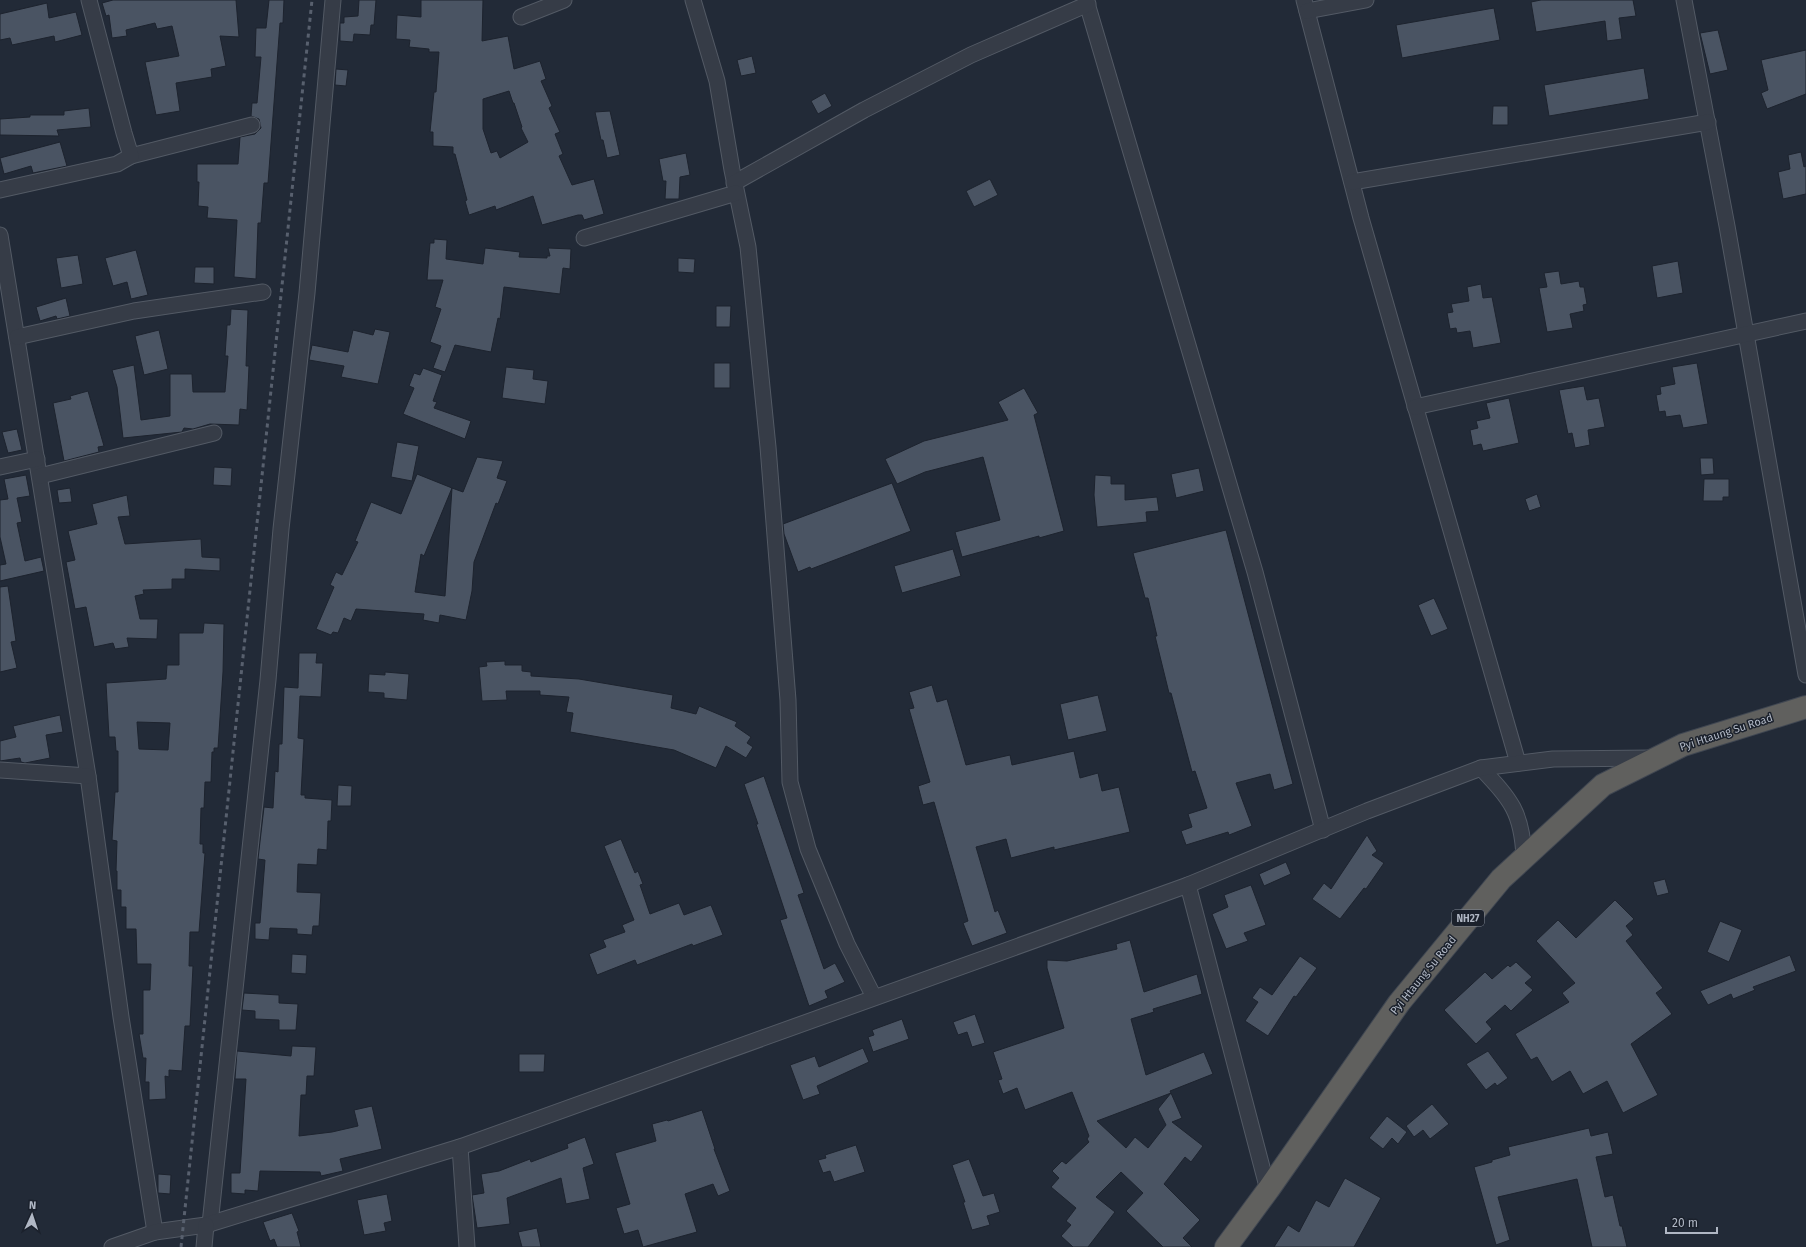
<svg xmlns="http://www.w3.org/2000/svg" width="1806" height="1247" viewBox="0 0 1806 1247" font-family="'Fira Sans',sans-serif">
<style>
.building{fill:#4a5463;stroke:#1d232e;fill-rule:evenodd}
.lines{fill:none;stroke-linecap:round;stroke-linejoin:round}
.minor-casing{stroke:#535a65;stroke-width:17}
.trunk-casing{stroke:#404752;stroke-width:24}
.minor{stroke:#363c47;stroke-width:15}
.trunk{stroke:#60605e;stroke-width:22}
.rail{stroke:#58606e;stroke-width:3;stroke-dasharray:4 4;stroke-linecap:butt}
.labels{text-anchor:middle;stroke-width:3;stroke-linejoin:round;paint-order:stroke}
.shield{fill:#1b212c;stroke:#838a96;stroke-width:1}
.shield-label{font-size:10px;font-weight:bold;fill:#b0b7c4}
.street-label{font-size:11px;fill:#b0b7c4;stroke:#1b212c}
</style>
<rect width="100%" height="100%" fill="#222a37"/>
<g class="building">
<path d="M 113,0 L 236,0 L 239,37 L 220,36 L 226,66 L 211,69 L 212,77 L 176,83 L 180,111 L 156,115 L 145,62 L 179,56 L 172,26 L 157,29 L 155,23 L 126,30 L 127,36 L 112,38 L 109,15 L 106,16 L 102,3 Z"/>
<path d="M 269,0 L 284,0 L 283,23 L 280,23 L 268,183 L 264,183 L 261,223 L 258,223 L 256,279 L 234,277 L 237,220 L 207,218 L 208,207 L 198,206 L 199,182 L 197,182 L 197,164 L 238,164 L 240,137 L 255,134 L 261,128 L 259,119 L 251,116 L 252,103 L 257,103 L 261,57 L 255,57 L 256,28 L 266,28 Z"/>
<path d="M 359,0 L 376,0 L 374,25 L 371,25 L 370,35 L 354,34 L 353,42 L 340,41 L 340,23 L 344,23 L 344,17 L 358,16 Z"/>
<path d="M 421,0 L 483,0 L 482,41 L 508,36 L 514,69 L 540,61 L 546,79 L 541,81 L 552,106 L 549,108 L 560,132 L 555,134 L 563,154 L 559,156 L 572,185 L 594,179 L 604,214 L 584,220 L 582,215 L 578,215 L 542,225 L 533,196 L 496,210 L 495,206 L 469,215 L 465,201 L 467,200 L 455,154 L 453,154 L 453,147 L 433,146 L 433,132 L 430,132 L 434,92 L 436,92 L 439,52 L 429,52 L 429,49 L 409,47 L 410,40 L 396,39 L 397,15 L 421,17 ZM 509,91 L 513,103 L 514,103 L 522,127 L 521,128 L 528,142 L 500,158 L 497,151 L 491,153 L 483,129 L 483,99 Z"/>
<path d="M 1541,0 L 1633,0 L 1636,16 L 1619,18 L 1622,39 L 1607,41 L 1605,21 L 1536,32 L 1531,2 Z"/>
<path d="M 47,3 L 49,18 L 76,12 L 82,35 L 55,42 L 54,36 L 12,45 L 10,38 L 0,40 L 0,14 Z"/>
<path d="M 1494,8 L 1500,40 L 1402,58 L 1396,25 Z"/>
<path d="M 1718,30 L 1728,70 L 1710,74 L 1700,33 Z"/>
<path d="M 1806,50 L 1806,94 L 1767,109 L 1761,93 L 1768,90 L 1761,60 Z"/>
<path d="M 752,56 L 756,73 L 741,76 L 737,60 Z"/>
<path d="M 1644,68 L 1649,99 L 1549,116 L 1544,85 Z"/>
<path d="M 336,69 L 348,70 L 346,86 L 335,85 Z"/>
<path d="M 825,93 L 832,106 L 818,114 L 811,101 Z"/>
<path d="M 1493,106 L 1508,106 L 1508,125 L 1492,125 Z"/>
<path d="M 89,108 L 91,127 L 57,130 L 59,136 L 0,135 L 0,119 L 30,117 L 30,115 L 64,115 L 64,111 Z"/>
<path d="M 610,111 L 620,155 L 607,158 L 603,140 L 601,140 L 595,112 Z"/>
<path d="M 60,142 L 67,166 L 33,173 L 31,166 L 4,174 L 0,158 Z"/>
<path d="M 1801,152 L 1804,167 L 1806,166 L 1806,194 L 1783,199 L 1778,172 L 1790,169 L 1788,155 Z"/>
<path d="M 686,153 L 690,175 L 680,177 L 679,199 L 665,199 L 666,181 L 663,181 L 659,159 Z"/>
<path d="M 990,179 L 998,195 L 974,207 L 966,191 Z"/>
<path d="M 434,239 L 447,240 L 446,259 L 483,264 L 485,248 L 520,252 L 519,257 L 547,258 L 547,256 L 550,256 L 548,248 L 571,249 L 570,269 L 563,268 L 560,294 L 504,287 L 500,319 L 498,318 L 491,352 L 455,345 L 445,372 L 433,368 L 441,346 L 430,342 L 441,309 L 435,307 L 443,280 L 427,280 L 430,243 L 434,243 Z"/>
<path d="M 136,250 L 148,295 L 131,299 L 127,282 L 113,286 L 105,258 Z"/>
<path d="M 78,255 L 83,284 L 61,288 L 56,258 Z"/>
<path d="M 678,258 L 695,259 L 694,273 L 678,272 Z"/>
<path d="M 1678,261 L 1683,293 L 1657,298 L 1652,266 Z"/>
<path d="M 195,267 L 214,267 L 214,284 L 194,283 Z"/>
<path d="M 1559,271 L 1561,284 L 1579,281 L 1580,287 L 1584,287 L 1587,304 L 1583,305 L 1584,311 L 1570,314 L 1573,328 L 1547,332 L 1539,288 L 1547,287 L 1544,273 Z"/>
<path d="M 1481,284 L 1483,298 L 1492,297 L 1501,343 L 1473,348 L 1470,331 L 1457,333 L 1456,328 L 1450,329 L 1447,313 L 1453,312 L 1451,304 L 1469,301 L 1467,287 Z"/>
<path d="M 66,298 L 70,316 L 57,319 L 56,316 L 40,321 L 36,307 Z"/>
<path d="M 716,306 L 731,306 L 730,327 L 716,327 Z"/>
<path d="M 231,309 L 248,310 L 246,366 L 249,366 L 247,410 L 240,409 L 239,425 L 210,424 L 193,429 L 184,428 L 182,432 L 123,438 L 117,387 L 112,370 L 134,365 L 141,420 L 170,416 L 170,374 L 192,374 L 193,392 L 225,392 L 228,356 L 225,356 L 227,325 L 230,325 Z"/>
<path d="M 375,329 L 390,332 L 378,384 L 341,377 L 344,366 L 309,360 L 312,345 L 348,352 L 353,330 L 373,335 Z"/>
<path d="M 159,330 L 168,369 L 144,375 L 135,336 Z"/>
<rect x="714" y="363" width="16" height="25"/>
<path d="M 1697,363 L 1708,424 L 1683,428 L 1680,415 L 1666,417 L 1665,411 L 1659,412 L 1656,395 L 1661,394 L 1660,387 L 1675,384 L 1672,367 Z"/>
<path d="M 506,367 L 534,370 L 533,379 L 548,381 L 545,404 L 502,398 Z"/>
<path d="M 423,368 L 442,375 L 433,401 L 437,402 L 434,408 L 471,421 L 465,439 L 403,414 L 414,388 L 409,386 L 414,373 L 420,375 Z"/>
<path d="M 1584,386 L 1587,400 L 1599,398 L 1605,427 L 1588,430 L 1590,445 L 1575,448 L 1572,433 L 1568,434 L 1559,390 Z"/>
<path d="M 1024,388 L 1038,413 L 1034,415 L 1064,531 L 1039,538 L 1039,536 L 962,557 L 955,532 L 1000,520 L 983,457 L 925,472 L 897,484 L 885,459 L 924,441 L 1008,420 L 998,402 Z"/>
<path d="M 88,391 L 104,446 L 98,447 L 99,452 L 64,461 L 53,403 L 71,399 L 70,396 Z"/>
<path d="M 1509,398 L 1519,443 L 1483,451 L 1481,444 L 1473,446 L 1470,430 L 1478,428 L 1476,421 L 1490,418 L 1486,403 Z"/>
<path d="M 17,429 L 22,450 L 8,453 L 2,432 Z"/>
<path d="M 397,442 L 419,446 L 412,481 L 391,477 Z"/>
<path d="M 477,457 L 503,461 L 497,478 L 507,481 L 498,504 L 496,503 L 474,562 L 472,591 L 466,620 L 440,615 L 439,623 L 423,620 L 424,614 L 356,609 L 351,621 L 344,618 L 338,633 L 333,632 L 331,635 L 316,629 L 334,587 L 330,585 L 336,572 L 342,575 L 358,542 L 355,541 L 371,502 L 401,514 L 417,474 L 452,488 L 424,556 L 421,554 L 415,592 L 445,596 L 452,488 L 463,492 Z"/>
<path d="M 1700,458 L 1713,458 L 1714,474 L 1701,475 Z"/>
<path d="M 214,467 L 232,468 L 231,486 L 213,485 Z"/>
<path d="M 1199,468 L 1204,491 L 1176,498 L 1171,474 Z"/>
<path d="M 26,475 L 30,496 L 17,498 L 22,522 L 17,523 L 25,561 L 41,557 L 44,571 L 0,581 L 0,565 L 6,564 L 0,537 L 0,500 L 8,499 L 4,479 Z"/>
<path d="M 1095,475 L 1111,476 L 1111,484 L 1125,484 L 1125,500 L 1157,497 L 1159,511 L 1146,512 L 1147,522 L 1097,527 L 1094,495 Z"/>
<path d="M 1704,479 L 1729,479 L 1729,497 L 1723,497 L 1723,501 L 1703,501 Z"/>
<path d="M 892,483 L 911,531 L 811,569 L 810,567 L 798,572 L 784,534 L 783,524 Z"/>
<path d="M 70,488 L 72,502 L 59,503 L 57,490 Z"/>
<path d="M 1537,494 L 1541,507 L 1529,511 L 1525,499 Z"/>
<path d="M 127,495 L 130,516 L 118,517 L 125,544 L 201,539 L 202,557 L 220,558 L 220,571 L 185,569 L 185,579 L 172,579 L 172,589 L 143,590 L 144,594 L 135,596 L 140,619 L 158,619 L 157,639 L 127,638 L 129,647 L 115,649 L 113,643 L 94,647 L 86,607 L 75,609 L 66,562 L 75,560 L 68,531 L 97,524 L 92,504 Z"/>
<path d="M 1226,530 L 1293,784 L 1274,790 L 1270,774 L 1236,783 L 1252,826 L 1229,835 L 1228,832 L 1186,845 L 1181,831 L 1192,827 L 1188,814 L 1207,808 L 1195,771 L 1192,772 L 1171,693 L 1169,693 L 1155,636 L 1157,636 L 1148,598 L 1145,598 L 1133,553 Z"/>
<path d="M 953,549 L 961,576 L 902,593 L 894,566 Z"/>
<path d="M 8,586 L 16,641 L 11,642 L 17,668 L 0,672 L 0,587 Z"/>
<path d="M 1434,598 L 1448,629 L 1431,636 L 1418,605 Z"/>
<path d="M 204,623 L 224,624 L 223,672 L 218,748 L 214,748 L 214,752 L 212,752 L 211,782 L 205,782 L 204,808 L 201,808 L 200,844 L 203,844 L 203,853 L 205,853 L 199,932 L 190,932 L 189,966 L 193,966 L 190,1026 L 185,1026 L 182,1071 L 169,1070 L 169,1077 L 165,1076 L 166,1099 L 149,1100 L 149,1082 L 145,1082 L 146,1058 L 143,1058 L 139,1034 L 143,1034 L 143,990 L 150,990 L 151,964 L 137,964 L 136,929 L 126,929 L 126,907 L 121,907 L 121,890 L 117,890 L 117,871 L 116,871 L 117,841 L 112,840 L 115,792 L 118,792 L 118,751 L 116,751 L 115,737 L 109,737 L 106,683 L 166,679 L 167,665 L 179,665 L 179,633 L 203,633 ZM 137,722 L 170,723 L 168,750 L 139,749 Z"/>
<path d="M 299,653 L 317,653 L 316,663 L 323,663 L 321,697 L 300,696 L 298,738 L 304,739 L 301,795 L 305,795 L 305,798 L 332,800 L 331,821 L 328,821 L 327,850 L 318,849 L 317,865 L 298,864 L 297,892 L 321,893 L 319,926 L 313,926 L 312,935 L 297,934 L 297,929 L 270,928 L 269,940 L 255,939 L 255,923 L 260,923 L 265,860 L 258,859 L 264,807 L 273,808 L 275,771 L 278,772 L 279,744 L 282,744 L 284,687 L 298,688 Z"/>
<path d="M 505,661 L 505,665 L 522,665 L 522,671 L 531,672 L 531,676 L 579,679 L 673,695 L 671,708 L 696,714 L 699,706 L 737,722 L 735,726 L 751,737 L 747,743 L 753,747 L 746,758 L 726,746 L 716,768 L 674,750 L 570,732 L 573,713 L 566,712 L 569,697 L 540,695 L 540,691 L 506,691 L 507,700 L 482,701 L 479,667 L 487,666 L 486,662 Z"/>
<path d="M 385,672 L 409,674 L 407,700 L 384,698 L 384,693 L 368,692 L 369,674 L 385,675 Z"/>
<path d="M 932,685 L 937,702 L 947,699 L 966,765 L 1010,755 L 1012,765 L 1074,751 L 1080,778 L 1098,773 L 1102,791 L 1119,787 L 1130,832 L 1054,850 L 1054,847 L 1011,858 L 1006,839 L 976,847 L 995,912 L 998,910 L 1007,933 L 972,946 L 963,923 L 968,921 L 934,802 L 923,805 L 918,786 L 930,782 L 909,709 L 914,708 L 909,692 Z"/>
<path d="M 1098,695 L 1107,731 L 1068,740 L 1060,704 Z"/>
<path d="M 60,715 L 63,732 L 46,735 L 50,758 L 25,763 L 21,762 L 20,758 L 0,761 L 0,741 L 16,737 L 13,726 Z"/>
<path d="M 764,776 L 804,893 L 798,895 L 824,969 L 835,963 L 845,982 L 825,991 L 828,998 L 809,1006 L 780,920 L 787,918 L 756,824 L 758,824 L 744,784 Z"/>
<path d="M 338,785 L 352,786 L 351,806 L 337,806 Z"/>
<path d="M 1367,835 L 1377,851 L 1372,855 L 1384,863 L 1366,889 L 1364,888 L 1340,919 L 1312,899 L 1324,883 L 1331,889 Z"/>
<path d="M 621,839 L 635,873 L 638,871 L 643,884 L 640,885 L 650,914 L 679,903 L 684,915 L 711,905 L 723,935 L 693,946 L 692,944 L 637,965 L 635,960 L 597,975 L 589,954 L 606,947 L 603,940 L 625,932 L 622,925 L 634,920 L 604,846 Z"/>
<path d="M 1286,862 L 1291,874 L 1264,886 L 1259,874 Z"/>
<path d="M 1665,879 L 1669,893 L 1657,896 L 1653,882 Z"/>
<path d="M 1251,885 L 1266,925 L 1244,933 L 1248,941 L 1226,949 L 1212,914 L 1228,907 L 1224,895 Z"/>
<path d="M 1615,900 L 1634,919 L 1626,926 L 1633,935 L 1626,941 L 1663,988 L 1656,993 L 1672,1014 L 1631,1044 L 1658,1095 L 1623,1113 L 1607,1081 L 1583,1094 L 1570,1071 L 1552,1082 L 1537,1057 L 1531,1060 L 1515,1034 L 1569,1002 L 1562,993 L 1575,983 L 1536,941 L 1558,920 L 1576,938 Z"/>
<path d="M 1720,921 L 1742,930 L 1729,962 L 1707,952 Z"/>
<path d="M 1130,940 L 1144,992 L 1197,974 L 1202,994 L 1153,1009 L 1154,1012 L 1131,1019 L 1146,1075 L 1204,1052 L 1213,1074 L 1170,1091 L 1171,1093 L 1097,1121 L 1126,1148 L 1135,1137 L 1148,1148 L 1166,1125 L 1158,1109 L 1171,1093 L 1182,1118 L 1172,1122 L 1203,1146 L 1191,1162 L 1185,1157 L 1164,1184 L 1200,1220 L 1183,1238 L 1192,1247 L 1163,1247 L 1126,1211 L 1143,1193 L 1121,1172 L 1096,1197 L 1115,1212 L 1088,1247 L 1073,1247 L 1061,1236 L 1071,1225 L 1066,1221 L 1076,1208 L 1051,1187 L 1059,1178 L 1052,1171 L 1062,1161 L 1066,1164 L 1089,1142 L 1087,1139 L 1089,1136 L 1072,1092 L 1025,1110 L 1017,1088 L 1003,1094 L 998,1080 L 1002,1079 L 993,1052 L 1064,1028 L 1047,968 L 1047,960 L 1067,961 L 1117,949 L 1116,944 Z"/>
<path d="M 292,954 L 307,955 L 306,974 L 291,973 Z"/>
<path d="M 1790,955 L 1796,971 L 1753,987 L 1755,990 L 1733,999 L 1731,994 L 1708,1005 L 1700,991 Z"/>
<path d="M 1300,956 L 1317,968 L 1296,997 L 1294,996 L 1268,1036 L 1245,1021 L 1258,1002 L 1252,998 L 1260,987 L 1272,995 Z"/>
<path d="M 1516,962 L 1532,977 L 1525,983 L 1533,990 L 1511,1011 L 1505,1005 L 1486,1022 L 1492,1029 L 1476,1044 L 1444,1010 L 1485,972 L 1492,979 L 1508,965 L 1510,967 Z"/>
<path d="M 244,993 L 279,995 L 279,1003 L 298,1004 L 296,1030 L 279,1030 L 279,1020 L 255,1019 L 255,1011 L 242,1010 Z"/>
<path d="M 975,1014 L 985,1043 L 972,1047 L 967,1032 L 958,1035 L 953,1022 Z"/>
<path d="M 902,1019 L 909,1039 L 873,1052 L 868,1037 L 874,1035 L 872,1030 Z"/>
<path d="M 292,1046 L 316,1047 L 314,1076 L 307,1076 L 306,1095 L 301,1095 L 299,1136 L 332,1132 L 358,1126 L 354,1110 L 372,1106 L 382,1149 L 340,1159 L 343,1171 L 321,1176 L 320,1172 L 260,1171 L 258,1191 L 245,1190 L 245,1194 L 231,1193 L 231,1173 L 240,1173 L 246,1079 L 235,1079 L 237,1051 L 291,1056 Z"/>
<path d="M 863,1048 L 869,1062 L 817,1086 L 820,1094 L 803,1100 L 790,1065 L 815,1056 L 819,1067 Z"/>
<path d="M 1488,1051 L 1508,1078 L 1497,1086 L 1495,1083 L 1486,1090 L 1466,1064 Z"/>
<path d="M 519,1054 L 545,1054 L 544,1072 L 519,1072 Z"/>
<path d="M 1432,1104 L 1449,1124 L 1430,1139 L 1423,1130 L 1414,1137 L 1406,1126 Z"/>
<path d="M 702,1110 L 715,1149 L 714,1149 L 730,1191 L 718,1196 L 713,1184 L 685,1194 L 697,1232 L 643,1247 L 638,1230 L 624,1234 L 616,1208 L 630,1204 L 615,1153 L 656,1141 L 652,1124 L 667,1120 L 668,1121 Z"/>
<path d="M 1387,1116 L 1407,1132 L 1398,1144 L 1392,1138 L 1383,1149 L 1369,1138 Z"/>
<path d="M 1589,1128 L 1591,1136 L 1608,1132 L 1613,1154 L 1596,1157 L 1605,1197 L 1613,1195 L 1620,1226 L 1622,1226 L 1627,1247 L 1592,1247 L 1577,1179 L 1498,1197 L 1510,1240 L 1496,1245 L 1474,1167 L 1492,1162 L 1492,1160 L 1510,1155 L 1508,1147 Z"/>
<path d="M 585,1137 L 594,1164 L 583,1168 L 590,1199 L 566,1204 L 561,1178 L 507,1198 L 510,1224 L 477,1228 L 472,1195 L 484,1193 L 481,1174 L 499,1171 L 530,1159 L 531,1162 L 568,1148 L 567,1144 Z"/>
<path d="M 856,1145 L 865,1172 L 834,1182 L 830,1171 L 823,1173 L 818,1160 L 826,1158 L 825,1155 Z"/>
<path d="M 969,1159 L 983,1196 L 994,1193 L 1000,1212 L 987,1216 L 990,1225 L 972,1230 L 963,1202 L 965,1202 L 952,1165 Z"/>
<path d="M 158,1174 L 171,1175 L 170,1194 L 158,1193 Z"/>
<path d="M 1345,1178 L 1381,1198 L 1354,1247 L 1274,1247 L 1288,1225 L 1299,1232 L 1316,1200 L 1329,1207 Z"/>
<path d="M 387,1194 L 392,1221 L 384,1223 L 386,1231 L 364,1235 L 357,1200 Z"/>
<path d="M 292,1213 L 299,1231 L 297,1232 L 301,1247 L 277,1247 L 274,1239 L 270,1241 L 263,1222 Z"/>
<path d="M 537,1228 L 541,1247 L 522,1247 L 518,1232 Z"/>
</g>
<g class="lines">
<defs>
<g id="minor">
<path d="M 693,0 L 717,81 L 732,170 L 748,247 L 768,447 L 788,700 L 790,782 L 808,849 L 847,944 L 874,997"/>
<path d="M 1086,0 L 1255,572 L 1323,830"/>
<path d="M 1304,0 L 1361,218 L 1518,763"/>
<path d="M 1684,0 L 1727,226 L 1806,675"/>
<path d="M 1307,11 L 1366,0"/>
<path d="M 521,17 L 564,0"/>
<path d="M 131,156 L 252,125"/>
<path d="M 1352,182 L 1708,122"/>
<path d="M 734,183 L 864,110 L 971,55 L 1088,4"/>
<path d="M 0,190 L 117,164 L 131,156 L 124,133 L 89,0"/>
<path d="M 0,235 L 88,776 L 121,1017 L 155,1232"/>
<path d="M 584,238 L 736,193"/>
<path d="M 17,337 L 134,311 L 263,292"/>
<path d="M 1415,407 L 1806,321"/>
<path d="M 0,467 L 37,459"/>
<path d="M 40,476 L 214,433"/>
<path d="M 1481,768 C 1511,800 1522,812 1524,857"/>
<path d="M 0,770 L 88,776"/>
<path d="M 1188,885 L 1268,1190"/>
<path d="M 460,1147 L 467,1247"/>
<path d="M 210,1224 L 268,680 L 281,529 L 307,293 L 333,0"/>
<path d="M 112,1247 L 155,1232 L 206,1225 L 460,1147 L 1188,885 L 1367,811 L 1481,768 L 1553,759 L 1652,758"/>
<path d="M 204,1247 L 206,1225"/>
</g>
<path id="trunk" d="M 1226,1247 L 1268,1190 L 1399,1003 L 1501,879 L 1603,785 L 1683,745 L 1806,707"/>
</defs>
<use href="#minor" class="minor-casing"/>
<use href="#trunk" class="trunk-casing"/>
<use href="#minor" class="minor"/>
<use href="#trunk" class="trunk"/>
<path class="rail" d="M 181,1247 L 312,0"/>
</g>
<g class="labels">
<rect class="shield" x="1452" y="910" width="32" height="16" rx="3"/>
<g class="shield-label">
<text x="1468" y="922">NH27</text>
</g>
<g class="street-label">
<text transform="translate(1726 732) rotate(-18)" y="4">Pyi Htaung Su Road</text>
<text transform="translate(1423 975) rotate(-51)" y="4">Pyi Htaung Su Road</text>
</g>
</g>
<g transform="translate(32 1215) rotate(3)" stroke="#1b212c" stroke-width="3" paint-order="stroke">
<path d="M0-3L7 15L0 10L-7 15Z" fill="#b0b7c4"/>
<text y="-6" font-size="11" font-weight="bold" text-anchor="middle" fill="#b0b7c4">N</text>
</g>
<path d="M1666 1227v6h51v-6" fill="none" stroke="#b0b7c4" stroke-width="2"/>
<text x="1672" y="1227" font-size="12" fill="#b0b7c4" stroke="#1b212c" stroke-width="3" paint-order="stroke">20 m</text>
</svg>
